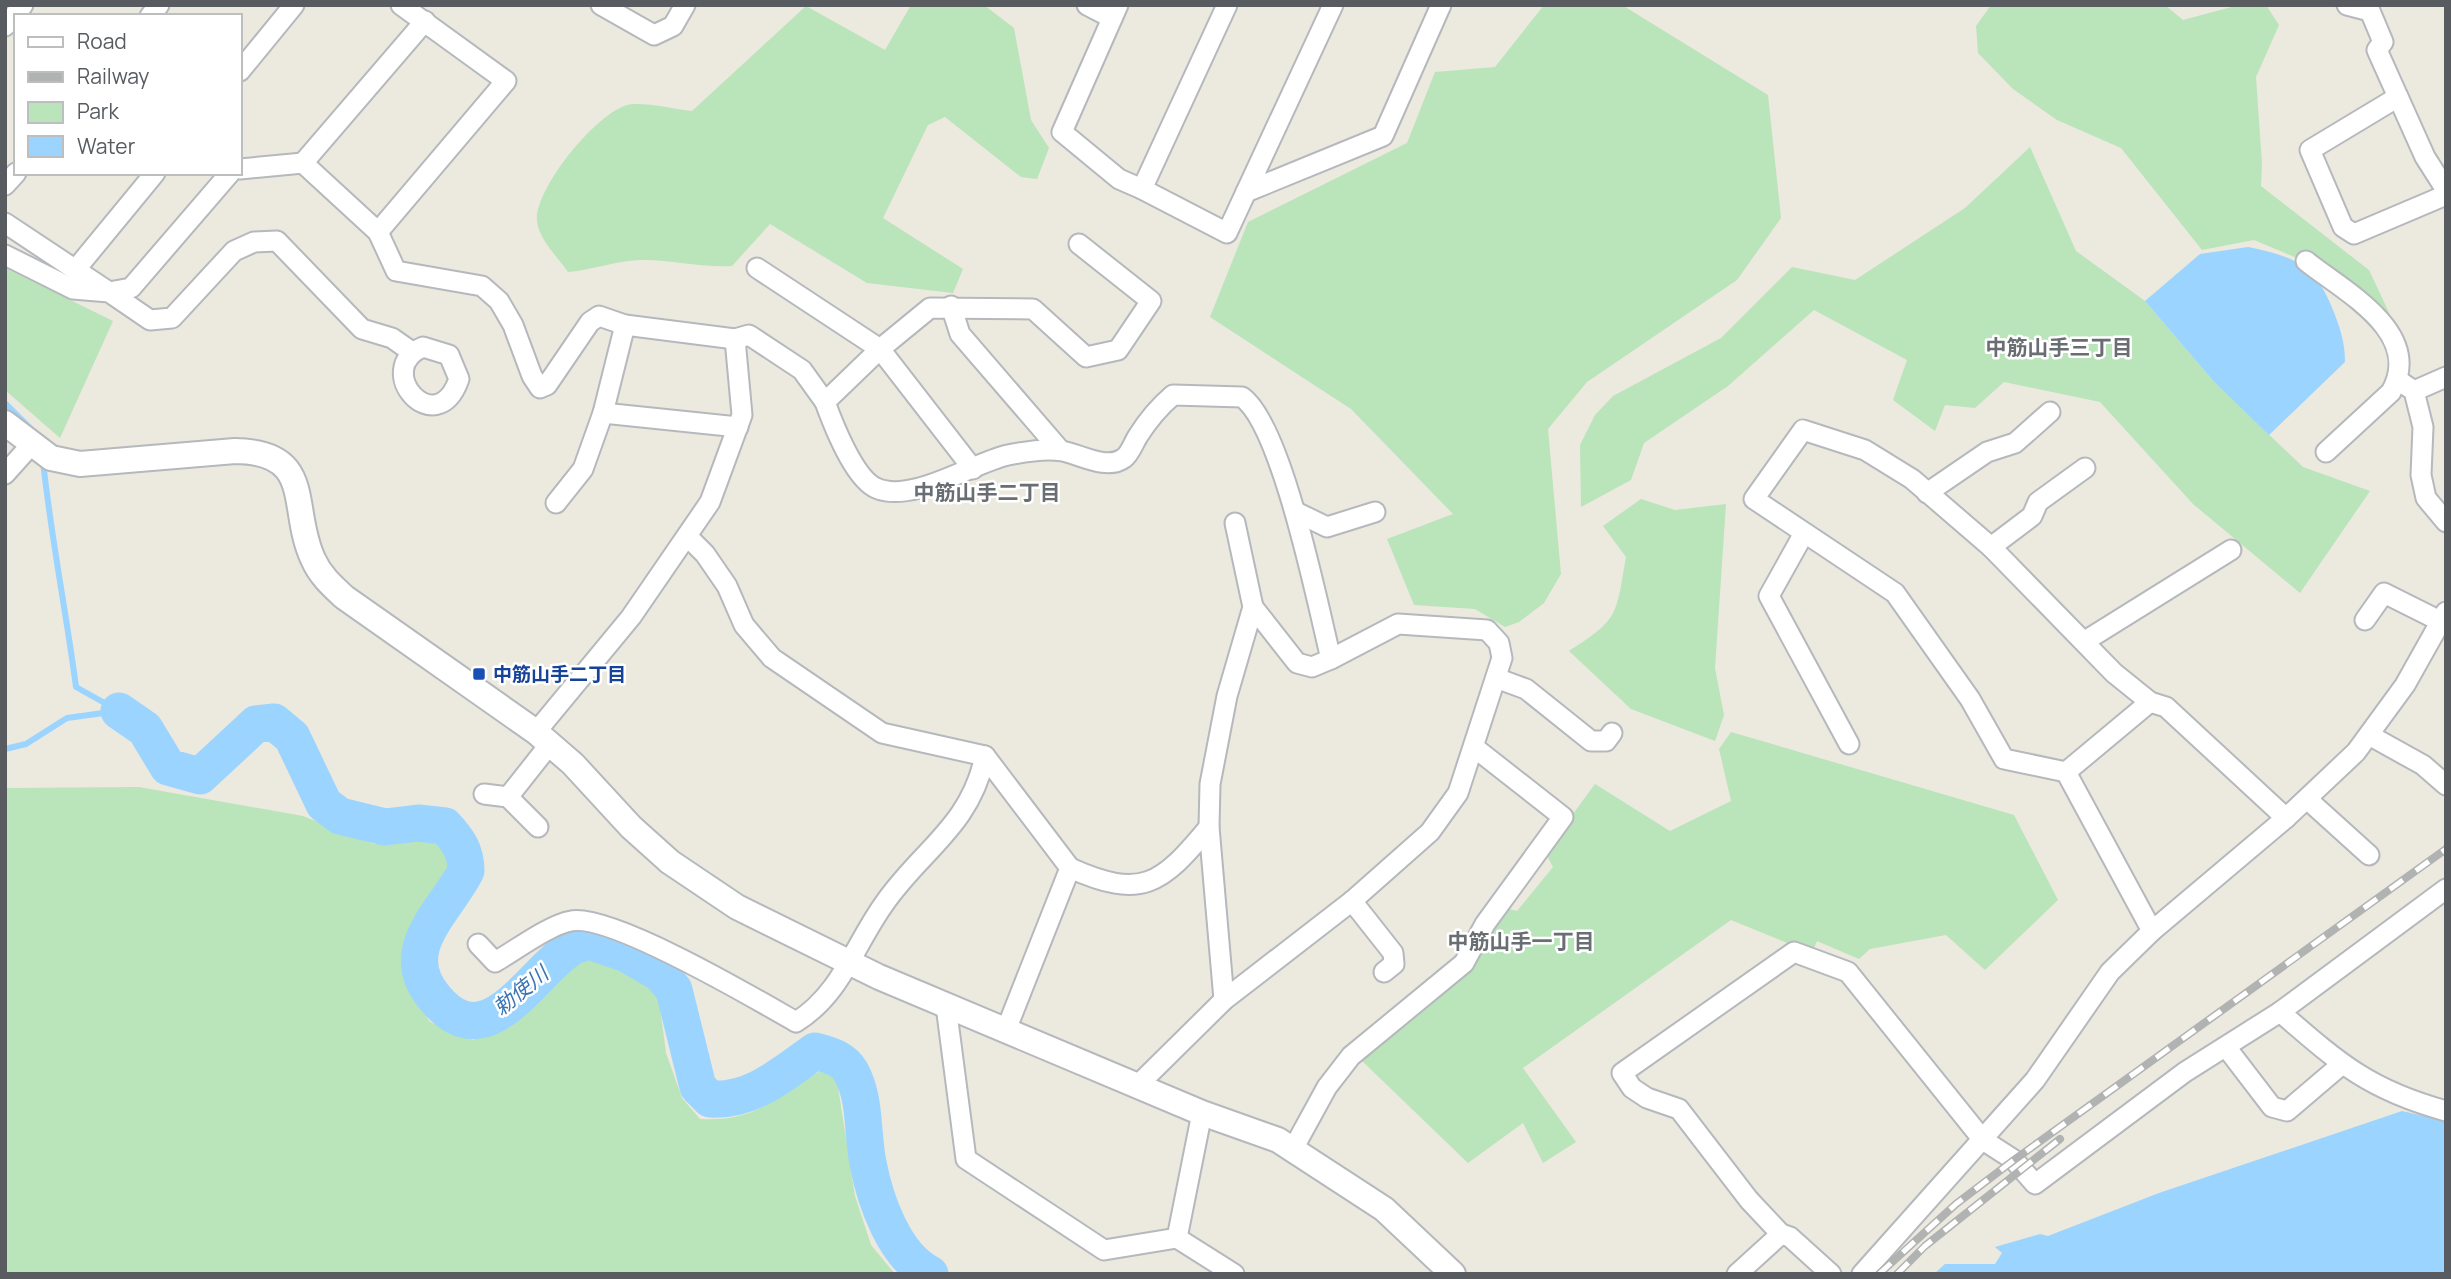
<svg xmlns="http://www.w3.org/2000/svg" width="2451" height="1279" viewBox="0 0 2451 1279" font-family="Manrope,'Noto Sans JP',sans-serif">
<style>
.green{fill:#bae4ba}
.water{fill:#9bd4ff}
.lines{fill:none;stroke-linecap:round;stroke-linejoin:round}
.stream{stroke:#9bd4ff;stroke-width:6}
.river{stroke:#9bd4ff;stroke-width:37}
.minor-casing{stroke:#b5b8bc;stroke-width:23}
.tertiary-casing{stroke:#b5b8bc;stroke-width:28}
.minor{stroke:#fff;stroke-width:19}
.tertiary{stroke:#fff;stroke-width:24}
.rail-casing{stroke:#b1b2b2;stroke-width:8}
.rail{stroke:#fff;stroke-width:5;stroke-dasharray:16;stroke-linecap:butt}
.transit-dot{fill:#1a4fb4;stroke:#fff;stroke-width:2.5}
.labels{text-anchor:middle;stroke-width:5;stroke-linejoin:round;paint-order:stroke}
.transit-label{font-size:19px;font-weight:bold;fill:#164399;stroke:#fff;text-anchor:start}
.neighbourhood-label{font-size:21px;font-weight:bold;fill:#696e72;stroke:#fff}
.water-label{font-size:21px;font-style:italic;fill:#3a74b1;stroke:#fff}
</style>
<rect width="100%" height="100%" fill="#ece9df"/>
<g class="green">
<path d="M 911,5 L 984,5 L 1014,28 L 1031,120 L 1049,148 L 1037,179 L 1021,177 L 945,117 L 928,125 L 883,218 L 963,269 L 953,293 L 867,283 L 770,224 L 732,266 C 700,268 670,259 639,260 C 615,261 592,270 568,272 C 558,257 539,240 537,221 C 534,189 600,107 632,104 C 651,103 673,109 692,111 L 806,6 L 885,50 Z"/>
<path d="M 1544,5 L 1622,5 L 1768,95 L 1781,218 L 1737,280 L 1587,382 L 1548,429 L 1561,574 L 1544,603 L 1519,622 L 1505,627 L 1475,609 L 1414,605 L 1387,539 L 1453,514 L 1351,409 L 1210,317 L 1248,222 L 1407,143 L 1435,72 L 1495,67 Z"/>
<path d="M 1991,5 L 2165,5 L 2183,20 L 2239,5 L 2266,5 L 2279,25 L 2256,77 L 2262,164 L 2261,186 L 2369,270 L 2391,317 L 2351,281 L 2305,251 L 2297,258 L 2254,240 L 2202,250 L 2121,148 L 2057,120 L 2013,89 L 1978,53 L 1976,26 Z"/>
<path d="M 2030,147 L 2076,251 L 2145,301 L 2215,383 L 2303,467 L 2370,491 L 2300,593 L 2193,504 L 2100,402 L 2004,382 L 1975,408 L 1945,405 L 1935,431 L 1893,400 L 1907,360 L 1814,310 L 1728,386 L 1644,443 L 1631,480 L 1581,507 L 1580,445 L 1595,415 L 1613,396 L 1721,338 L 1792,267 L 1855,280 L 1965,208 Z"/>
<path d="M 5,268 L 113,321 L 60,438 L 5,390 Z"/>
<path d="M 1641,499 L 1675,510 L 1726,504 L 1715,668 L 1724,715 L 1715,741 L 1631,709 L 1569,651 C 1620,619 1616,614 1626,557 L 1603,526 Z"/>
<path d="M 1731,732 L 2014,815 L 2058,900 L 1985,970 L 1946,935 L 1870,949 L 1859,959 L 1817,941 L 1812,953 L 1731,920 L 1523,1068 L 1576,1142 L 1543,1163 L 1523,1123 L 1468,1163 L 1361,1060 L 1477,960 L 1502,907 L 1517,911 L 1553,867 L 1545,852 L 1595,784 L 1670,831 L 1731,801 L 1719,749 Z"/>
<path d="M 139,787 L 303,816 L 374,844 L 425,837 L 444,841 L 454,863 L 404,954 L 405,981 L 430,1022 L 473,1040 L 510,1023 L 572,961 L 596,956 L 643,976 L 658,991 L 666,1053 L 682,1098 L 700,1119 C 759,1122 775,1096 822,1070 L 831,1072 L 838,1087 L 855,1196 L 871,1245 L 895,1274 L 5,1274 L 5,788 Z"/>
</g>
<g class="water">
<path d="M 2248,247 C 2297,257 2317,266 2335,315 C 2341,331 2345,344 2345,362 L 2269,435 L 2215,383 L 2145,301 L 2200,254 Z"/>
<path d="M 2402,1111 L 2446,1121 L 2446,1274 L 1934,1274 L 1945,1264 L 1995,1264 L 2002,1253 L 1995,1247 L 2040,1234 L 2048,1236 L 2159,1193 Z"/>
</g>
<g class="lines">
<g class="stream">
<path d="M 5,403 L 36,434"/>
<path d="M 43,461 C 51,537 66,611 76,687 L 119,711"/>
<path d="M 5,749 L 26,744 L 67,718 L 118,711"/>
</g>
<path class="river" d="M 119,711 L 145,729 L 168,767 L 200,776 L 256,724 L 274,722 L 292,737 L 324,804 L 340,816 L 385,827 L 418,823 L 445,826 C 458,840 466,851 466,871 C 444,913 395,950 434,997 C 486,1061 528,977 569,949 C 575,945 583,943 589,941 L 627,954 L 661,974 L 674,990 L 698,1087 L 710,1099 C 751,1102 783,1074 815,1051 C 829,1055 843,1058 851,1072 C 866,1099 862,1134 868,1163 C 875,1200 894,1256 930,1274"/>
<defs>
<g id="minor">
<path d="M 601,5 L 654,35 L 673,26 L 685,5"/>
<path d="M 1087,5 L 1112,18"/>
<path d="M 1118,5 L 1062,132 L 1119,179 L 1142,189"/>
<path d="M 1227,5 L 1142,189 L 1227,233 L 1246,192 L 1383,136 L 1441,5"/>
<path d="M 2347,5 L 2370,11 L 2383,42 L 2377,50 L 2425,157 L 2446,190"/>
<path d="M 150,16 L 159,5"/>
<path d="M 5,26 L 23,5"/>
<path d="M 240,71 L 294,5"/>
<path d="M 2398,97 L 2310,150 L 2343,227 L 2354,234 L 2446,195"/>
<path d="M 303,163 L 425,21"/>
<path d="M 240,169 L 303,163 L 378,232 L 506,81 L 401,5"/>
<path d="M 5,185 L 16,173"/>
<path d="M 1246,192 L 1333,5"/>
<path d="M 5,223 L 109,292 L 131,288 L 230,173"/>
<path d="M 378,232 L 396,271 L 482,286 L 499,301 L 513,325 L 532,376 L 540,388 L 547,385 L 590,322 L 599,316 L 625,325 L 735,339 L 749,335 L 802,370 L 825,402"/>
<path d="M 1079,244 L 1151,301 L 1118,350 L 1086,357 L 1033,309 L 930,308 L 880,349 L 825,402 C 833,424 854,478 876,488 C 912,504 972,463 1008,455 C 1023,452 1047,448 1062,451 C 1079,454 1107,471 1124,458 C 1130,454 1134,442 1138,436 C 1148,420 1159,407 1173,395 L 1242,397 C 1282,425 1318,606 1331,659 L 1312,667 L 1297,663 L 1253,607 L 1227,696 L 1210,784 L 1209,827 L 1224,1000"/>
<path d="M 5,255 L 73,289 L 109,292 L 150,320 L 172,318 L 234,251 L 254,242 L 277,241 L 362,329 L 392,338 L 412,352"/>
<path d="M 2306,261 C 2343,291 2425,332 2391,392 L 2326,452"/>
<path d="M 757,268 L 880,349 L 973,469"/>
<path d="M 76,269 L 155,173"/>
<path d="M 951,306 L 960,334 L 1060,450"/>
<path d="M 423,347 L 449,355 L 459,379 C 436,444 371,369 423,347 Z"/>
<path d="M 2398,380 L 2414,391 L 2423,427 L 2421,475 L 2426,498 L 2446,522"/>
<path d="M 2414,391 L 2446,377"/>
<path d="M 603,413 L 738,427"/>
<path d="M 2085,468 L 2038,502 L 2032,516 L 1991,547 L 2114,673 L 2150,702"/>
<path d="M 5,474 L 31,445"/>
<path d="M 1927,493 L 1987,452 L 2015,443 L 2050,412"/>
<path d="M 556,503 L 583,469 L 603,413 L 625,325"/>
<path d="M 1296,512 L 1327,527 L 1375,512"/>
<path d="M 1235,523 L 1253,607"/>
<path d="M 1803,535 L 1769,596 L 1849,744"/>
<path d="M 687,536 L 705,554 L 727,586 L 744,625 L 772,658 L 882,733 L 985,756 L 1070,868 L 1006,1030"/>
<path d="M 1991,547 L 1912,479 L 1865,450 L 1803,430 L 1754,499 L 1895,593 L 1970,699 L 2004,759 L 2066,772 L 2152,931"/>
<path d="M 2365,620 L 2384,593 L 2440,621"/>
<path d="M 2085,641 L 2231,550"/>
<path d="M 1496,678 L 1526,689 L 1591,741 L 1606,741 L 1612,733"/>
<path d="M 536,732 L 631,617 L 710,502 L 742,415 L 735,339"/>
<path d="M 2369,735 L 2423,765 L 2446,785"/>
<path d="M 2066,772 L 2150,702 L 2166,707 L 2286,818"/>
<path d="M 484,794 L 508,797 L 538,827"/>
<path d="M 508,797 L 550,744"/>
<path d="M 2307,799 L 2369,855"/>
<path d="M 1070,868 C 1142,900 1161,885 1209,827"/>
<path d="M 1352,901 L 1393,953 L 1394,964 L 1384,972"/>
<path d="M 478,944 L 495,962 C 516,950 549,925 571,921 C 610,913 756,999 796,1022 C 841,994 854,946 884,904 C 921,850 970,827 985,756"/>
<path d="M 946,1006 L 966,1159 L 1104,1250 L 1177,1238 L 1234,1274"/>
<path d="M 2280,1012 C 2339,1063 2369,1090 2446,1111"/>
<path d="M 2226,1047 L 2272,1107 L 2287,1111 L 2341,1065"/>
<path d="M 1139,1084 L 1224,1000 L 1352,901 L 1430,832 L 1458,793 L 1502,658 L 1499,643 L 1487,630 L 1398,624 L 1331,659"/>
<path d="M 1293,1149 L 1327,1087 L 1351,1056 L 1464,963 L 1485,924 L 1563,817 L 1475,748"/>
<path d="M 1781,1234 L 1790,1237 L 1831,1274"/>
<path d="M 1177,1238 L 1202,1113"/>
<path d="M 1737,1274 L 1781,1234 L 1749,1200 L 1679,1109 L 1647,1098 L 1632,1088 L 1622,1073 L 1794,952 L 1848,972 L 1983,1140 L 2014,1160 L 2035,1184 L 2185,1072 L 2280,1012 L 2446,889"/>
<path d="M 1862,1274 L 2035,1080 L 2110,972 L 2152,931 L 2286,818 L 2356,752 L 2405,685 L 2446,612"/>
</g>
<path id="tertiary" d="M 5,423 L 51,458 L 80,464 L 235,451 C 316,452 289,508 313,559 C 320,575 331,585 344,597 L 536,732 L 573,764 L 631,827 L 670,862 L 737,907 L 879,977 L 1202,1113 L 1278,1140 L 1384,1209 L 1453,1274"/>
</defs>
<use href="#minor" class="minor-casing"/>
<use href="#tertiary" class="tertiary-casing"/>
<use href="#minor" class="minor"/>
<use href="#tertiary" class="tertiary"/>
<defs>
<g id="rail">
<path d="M 1879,1274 L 1956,1204 L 2014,1160 L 2446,849"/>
<path d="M 1897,1274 L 1925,1246 L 2060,1139"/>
</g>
</defs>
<use href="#rail" class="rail-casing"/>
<use href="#rail" class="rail"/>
</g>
<rect class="transit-dot" x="472" y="667" width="14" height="14" rx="3.5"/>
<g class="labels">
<g class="transit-label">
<text x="493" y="681">中筋山手二丁目</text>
</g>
<g class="neighbourhood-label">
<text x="2059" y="355">中筋山手三丁目</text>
<text x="987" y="500">中筋山手二丁目</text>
<text x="1521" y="949">中筋山手一丁目</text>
</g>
<g class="water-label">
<text transform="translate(521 991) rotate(-39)" y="7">勅使川</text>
</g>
</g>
<rect width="2451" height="1279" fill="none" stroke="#585c60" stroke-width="14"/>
<rect x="14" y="14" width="228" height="161" fill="#ffffff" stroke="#bcbebf" stroke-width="2"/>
<rect x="28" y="37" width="35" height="10" fill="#ffffff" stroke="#bcbebf" stroke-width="2"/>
<text x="77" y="49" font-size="21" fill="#585c60">Road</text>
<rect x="28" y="72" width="35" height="10" fill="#b1b2b2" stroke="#bcbebf" stroke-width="2"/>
<text x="77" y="84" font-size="21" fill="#585c60">Railway</text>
<rect x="28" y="102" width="35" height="21" fill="#bae4ba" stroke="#bcbebf" stroke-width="2"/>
<text x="77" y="119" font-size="21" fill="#585c60">Park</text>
<rect x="28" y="136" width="35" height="21" fill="#9bd4ff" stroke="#bcbebf" stroke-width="2"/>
<text x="77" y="154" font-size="21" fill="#585c60">Water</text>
</svg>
